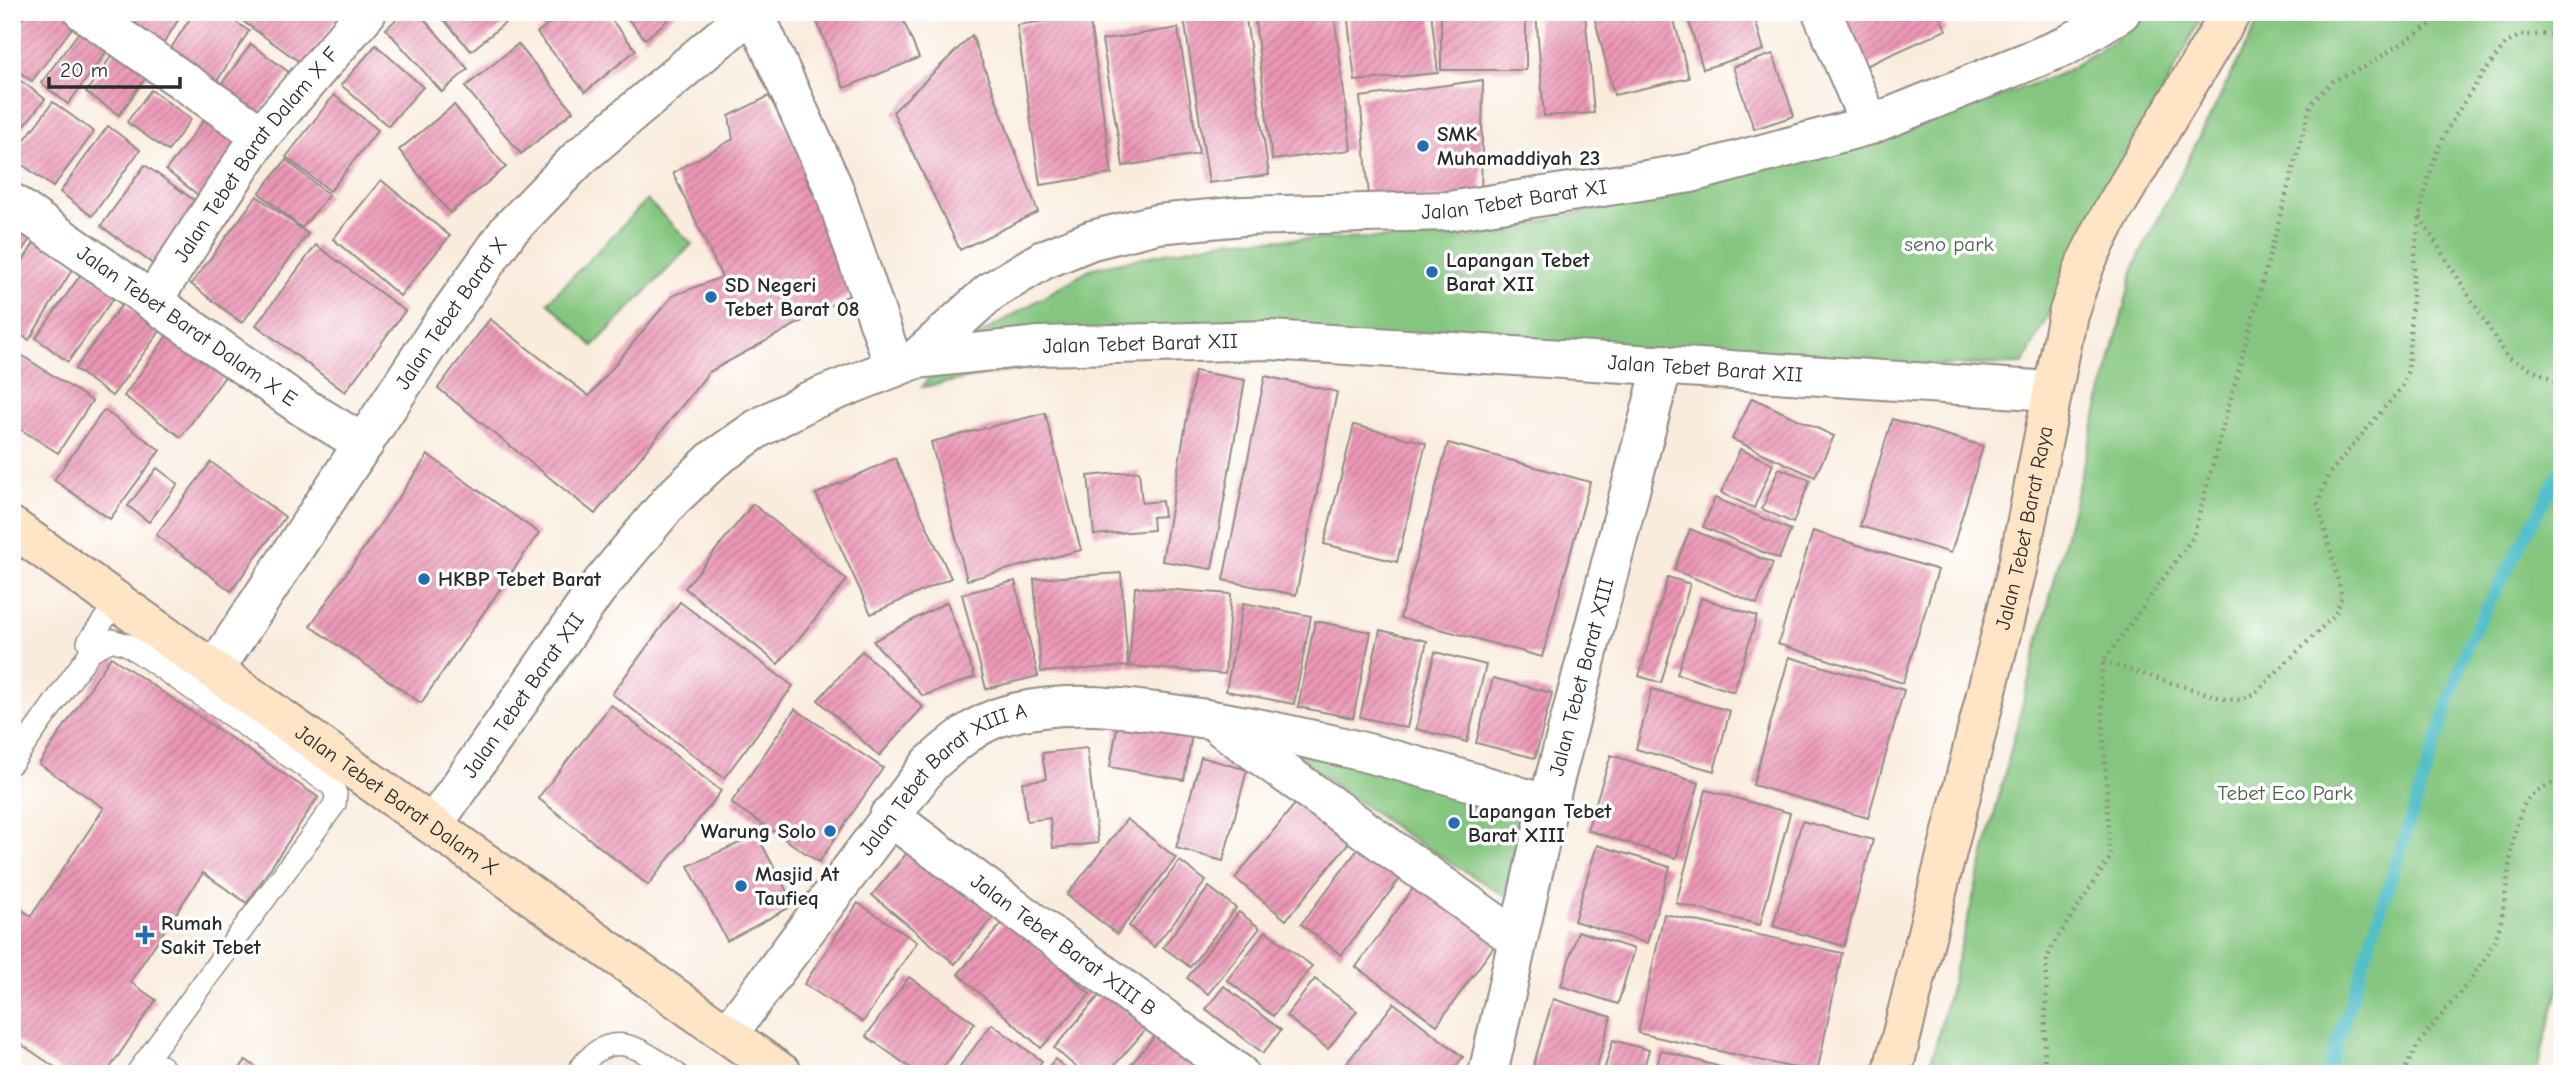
<svg xmlns="http://www.w3.org/2000/svg" width="2574" height="1086" viewBox="0 0 2574 1086" font-family="'Comic Neue',sans-serif">
<style>
.park{fill:#84c67f;stroke:#587855;stroke-width:2}
.lines{fill:none;stroke-linecap:round;stroke-linejoin:round}
.stream{stroke:#52bfc9;stroke-width:12}
.building{fill:url(#building-hatch)}
.lane-casing{stroke:#928c84;stroke-width:24}
.street-casing{stroke:#928c84;stroke-width:42}
.secondary-casing{stroke:#928c84;stroke-width:42}
.path{stroke:#928c84;stroke-width:4.5;stroke-dasharray:2 5;stroke-linecap:butt}
.lane{stroke:#fff;stroke-width:21}
.street{stroke:#fff;stroke-width:38}
.secondary{stroke:#ffe4c6;stroke-width:38}
.poi-dot{fill:#1f6fb2;stroke:#fff;stroke-width:2.5}
.labels{text-anchor:middle;stroke-width:7;stroke-linejoin:round;paint-order:stroke}
.poi-label{font-size:21px;font-weight:bold;fill:#2b2b2b;stroke:#fff;text-anchor:start}
.street-label{font-size:21px;fill:#2b2b2b;stroke:#fff}
.park-label{font-size:21px;fill:#4a6148;stroke:#fff}
</style>
<defs>
<pattern id="building-hatch" width="6" height="6" patternUnits="userSpaceOnUse" patternTransform="scale(1.75)"><rect width="6" height="6" fill="#ec96b6"/><path d="M-1 1l2-2M0 6l6-6M5 7l2-2" fill="none" stroke="#bf7b94"/></pattern>
</defs>
<rect width="100%" height="100%" fill="#fff"/>
<filter id="ink" filterUnits="userSpaceOnUse"><feTurbulence type="fractalNoise" baseFrequency=".0143" numOctaves="2"/><feDisplacementMap in="SourceGraphic" scale="14" xChannelSelector="R" yChannelSelector="G"/><feConvolveMatrix kernelMatrix="1 2 1 2 8 2 1 2 1" color-interpolation-filters="sRGB"/></filter>
<filter id="wash" filterUnits="userSpaceOnUse"><feTurbulence type="fractalNoise" baseFrequency=".00686" numOctaves="4" result="noise"/><feDisplacementMap in="SourceGraphic" scale="28" xChannelSelector="R" yChannelSelector="G"/><feGaussianBlur stdDeviation="1.57" result="paint"/><feColorMatrix in="noise" values="0 0 0 0 0 0 0 0 0 0 0 0 0 0 0 0 0 1.4 0 .05"/><feComposite in="paint" operator="in"/></filter>
<g filter="url(#wash)">
<rect width="100%" height="100%" fill="#f9ecdd"/>
<g class="park">
<path d="M 2157,12 L 2204,12 L 2023,364 L 1898,366 L 1191,337 L 922,387 L 945,355 L 1093,268 L 1228,240 L 1475,237 L 1877,142 L 2065,72 Z"/>
<path d="M 2263,12 L 2562,12 L 2562,975 L 2536,1074 L 1928,1074 L 2135,264 Z"/>
<path d="M 647,200 L 692,244 L 593,346 L 548,302 Z"/>
<path d="M 1266,736 L 1522,813 L 1505,896 L 1401,832 Z"/>
</g>
<g class="lines">
<path class="stream" d="M 2327,1074 L 2469,641 L 2562,468"/>
</g>
<g id="blocks">
<g class="building">
<path d="M 27,12 L 76,12 L 81,16 L 32,81 L 12,67 L 12,32 Z"/>
<path d="M 108,12 L 183,12 L 162,46 Z"/>
<path d="M 194,12 L 221,12 L 249,31 L 215,84 L 168,53 Z"/>
<path d="M 230,12 L 341,12 L 304,65 Z"/>
<path d="M 404,12 L 418,12 L 468,69 L 442,92 L 386,29 Z"/>
<path d="M 437,12 L 505,12 L 511,18 L 471,51 Z"/>
<path d="M 562,12 L 605,12 L 636,50 L 585,92 L 537,33 Z"/>
<path d="M 622,12 L 677,12 L 645,39 Z"/>
<path d="M 813,12 L 900,12 L 919,58 L 844,88 Z"/>
<path d="M 1223,12 L 1245,12 L 1269,175 L 1209,183 L 1184,18 Z"/>
<path d="M 1254,12 L 1334,12 L 1351,150 L 1272,160 Z"/>
<path d="M 1347,12 L 1431,12 L 1438,73 L 1355,81 Z"/>
<rect x="1441" y="12" width="85" height="58"/>
<path d="M 1536,12 L 1585,12 L 1594,113 L 1544,116 Z"/>
<path d="M 1593,12 L 1672,12 L 1689,78 L 1614,95 Z"/>
<path d="M 1686,12 L 1753,12 L 1764,50 L 1703,69 Z"/>
<path d="M 1842,12 L 1938,12 L 1946,30 L 1866,66 Z"/>
<path d="M 1089,15 L 1112,174 L 1040,185 L 1017,25 Z"/>
<path d="M 88,20 L 115,40 L 68,104 L 41,83 Z"/>
<path d="M 1178,28 L 1199,154 L 1123,166 L 1102,40 Z"/>
<path d="M 972,35 L 1038,212 L 960,250 L 893,112 Z"/>
<path d="M 123,40 L 156,63 L 119,115 L 86,92 Z"/>
<path d="M 251,44 L 290,73 L 250,125 L 212,97 Z"/>
<path d="M 518,44 L 573,111 L 521,154 L 465,87 Z"/>
<path d="M 376,45 L 423,87 L 388,126 L 341,85 Z"/>
<path d="M 1773,54 L 1794,116 L 1754,129 L 1733,67 Z"/>
<path d="M 1483,80 L 1481,200 L 1369,196 L 1360,97 Z"/>
<path d="M 21,81 L 45,99 L 12,141 L 12,93 Z"/>
<path d="M 151,90 L 191,119 L 168,151 L 127,122 Z"/>
<path d="M 334,95 L 378,130 L 330,191 L 286,157 Z"/>
<path d="M 769,96 L 806,165 L 806,180 L 866,286 L 709,372 L 595,514 L 438,388 L 490,319 L 589,396 L 672,296 L 722,277 L 673,173 L 733,139 L 729,116 Z"/>
<path d="M 53,102 L 94,132 L 53,187 L 12,157 Z"/>
<path d="M 454,105 L 506,167 L 450,213 L 399,150 Z"/>
<path d="M 214,107 L 250,134 L 202,198 L 166,170 Z"/>
<path d="M 108,126 L 140,150 L 92,216 L 60,192 Z"/>
<path d="M 286,160 L 329,195 L 302,228 L 259,193 Z"/>
<path d="M 145,165 L 205,208 L 161,270 L 101,226 Z"/>
<path d="M 381,180 L 450,236 L 400,296 L 333,239 Z"/>
<path d="M 257,196 L 308,234 L 242,323 L 191,284 Z"/>
<path d="M 12,221 L 33,234 L 12,267 Z"/>
<path d="M 36,240 L 75,265 L 29,340 L 12,329 L 12,278 Z"/>
<path d="M 316,245 L 405,311 L 345,392 L 256,325 Z"/>
<path d="M 84,270 L 117,293 L 68,362 L 36,338 Z"/>
<path d="M 123,303 L 161,330 L 112,396 L 75,369 Z"/>
<path d="M 169,333 L 226,375 L 181,437 L 124,396 Z"/>
<path d="M 12,349 L 92,401 L 58,453 L 12,424 Z"/>
<path d="M 1195,371 L 1245,380 L 1212,569 L 1162,561 Z"/>
<path d="M 1265,376 L 1337,392 L 1296,595 L 1223,580 Z"/>
<path d="M 1752,398 L 1834,436 L 1815,477 L 1732,439 Z"/>
<path d="M 104,410 L 160,450 L 110,519 L 54,480 Z"/>
<path d="M 1045,413 L 1081,550 L 967,580 L 931,442 Z"/>
<path d="M 1892,419 L 1983,446 L 1951,553 L 1860,526 Z"/>
<path d="M 1354,425 L 1426,443 L 1397,562 L 1324,544 Z"/>
<path d="M 1448,443 L 1590,482 L 1542,657 L 1400,618 Z"/>
<path d="M 1740,449 L 1773,464 L 1754,508 L 1721,493 Z"/>
<path d="M 428,455 L 539,533 L 421,703 L 310,626 Z"/>
<path d="M 895,458 L 951,578 L 871,614 L 816,494 Z"/>
<path d="M 211,462 L 285,517 L 231,591 L 156,535 Z"/>
<path d="M 157,468 L 178,484 L 149,522 L 128,506 Z"/>
<path d="M 1779,468 L 1810,480 L 1793,523 L 1762,509 Z"/>
<path d="M 1139,471 L 1142,503 L 1162,501 L 1164,516 L 1152,517 L 1153,530 L 1094,535 L 1088,476 Z"/>
<path d="M 1715,498 L 1791,530 L 1779,559 L 1703,527 Z"/>
<path d="M 753,504 L 847,580 L 778,664 L 685,588 Z"/>
<path d="M 1690,529 L 1773,563 L 1757,604 L 1674,570 Z"/>
<path d="M 1813,531 L 1938,570 L 1903,683 L 1778,644 Z"/>
<path d="M 1121,573 L 1128,666 L 1041,672 L 1034,579 Z"/>
<path d="M 1668,577 L 1690,584 L 1661,683 L 1639,676 Z"/>
<path d="M 1015,581 L 1038,676 L 986,689 L 962,594 Z"/>
<path d="M 1135,587 L 1231,594 L 1225,674 L 1129,666 Z"/>
<path d="M 1701,598 L 1757,616 L 1734,692 L 1677,674 Z"/>
<path d="M 680,602 L 793,686 L 724,778 L 612,694 Z"/>
<path d="M 947,602 L 975,677 L 923,696 L 873,641 Z"/>
<path d="M 1243,603 L 1311,616 L 1294,704 L 1226,691 Z"/>
<path d="M 1315,621 L 1371,632 L 1353,718 L 1298,707 Z"/>
<path d="M 1380,630 L 1427,641 L 1407,728 L 1360,717 Z"/>
<path d="M 862,651 L 923,707 L 879,756 L 818,700 Z"/>
<path d="M 1435,652 L 1486,665 L 1467,742 L 1416,729 Z"/>
<path d="M 111,657 L 318,797 L 247,903 L 203,873 L 130,982 L 156,1000 L 106,1074 L 65,1074 L 12,1038 L 12,903 L 31,916 L 104,808 L 39,764 Z"/>
<path d="M 1789,657 L 1904,690 L 1868,818 L 1753,785 Z"/>
<path d="M 1493,678 L 1552,693 L 1535,758 L 1476,743 Z"/>
<path d="M 1652,689 L 1730,711 L 1714,771 L 1636,749 Z"/>
<path d="M 611,705 L 721,791 L 648,885 L 538,798 Z"/>
<path d="M 795,709 L 883,768 L 819,862 L 731,803 Z"/>
<path d="M 1118,722 L 1192,735 L 1184,780 L 1110,767 Z"/>
<path d="M 1087,748 L 1098,843 L 1053,848 L 1050,818 L 1027,821 L 1022,782 L 1046,779 L 1042,753 Z"/>
<path d="M 1611,755 L 1699,783 L 1676,858 L 1587,830 Z"/>
<path d="M 1201,757 L 1247,770 L 1223,861 L 1176,848 Z"/>
<path d="M 1706,790 L 1790,813 L 1760,925 L 1676,903 Z"/>
<path d="M 1304,793 L 1355,835 L 1286,920 L 1235,878 Z"/>
<path d="M 1127,819 L 1176,858 L 1117,934 L 1067,895 Z"/>
<path d="M 1802,821 L 1873,840 L 1844,946 L 1773,926 Z"/>
<path d="M 757,835 L 794,905 L 727,941 L 688,866 Z"/>
<path d="M 1597,845 L 1670,867 L 1647,943 L 1574,921 Z"/>
<path d="M 911,848 L 994,916 L 955,964 L 872,895 Z"/>
<path d="M 1359,848 L 1400,879 L 1341,955 L 1301,924 Z"/>
<path d="M 1180,861 L 1206,881 L 1154,947 L 1129,926 Z"/>
<path d="M 1419,880 L 1500,938 L 1437,1025 L 1356,967 Z"/>
<path d="M 1209,887 L 1236,908 L 1190,967 L 1163,947 Z"/>
<path d="M 858,903 L 917,942 L 863,1022 L 804,984 Z"/>
<path d="M 1239,912 L 1260,928 L 1208,994 L 1187,978 Z"/>
<path d="M 1664,914 L 1842,953 L 1817,1073 L 1638,1033 Z"/>
<path d="M 1006,919 L 1090,994 L 1041,1048 L 958,974 Z"/>
<path d="M 1266,931 L 1312,966 L 1273,1016 L 1227,980 Z"/>
<path d="M 1578,931 L 1634,949 L 1618,1004 L 1561,986 Z"/>
<path d="M 909,977 L 975,1023 L 939,1074 L 919,1074 L 866,1036 Z"/>
<path d="M 1315,979 L 1357,1011 L 1328,1049 L 1286,1016 Z"/>
<path d="M 1224,986 L 1281,1030 L 1263,1053 L 1206,1009 Z"/>
<path d="M 1104,990 L 1147,1028 L 1107,1074 L 1084,1074 L 1054,1048 Z"/>
<path d="M 1553,999 L 1611,1017 L 1595,1074 L 1543,1074 L 1532,1070 Z"/>
<path d="M 1394,1003 L 1463,1057 L 1450,1074 L 1338,1074 Z"/>
<path d="M 992,1024 L 1042,1061 L 1032,1074 L 954,1074 Z"/>
<path d="M 1163,1026 L 1209,1074 L 1123,1074 Z"/>
<path d="M 1613,1040 L 1649,1050 L 1642,1074 L 1603,1074 Z"/>
<path d="M 1661,1050 L 1734,1071 L 1733,1074 L 1655,1074 Z"/>
<path d="M 1055,1059 L 1073,1074 L 1043,1074 Z"/>
<path d="M 246,1060 L 266,1074 L 236,1074 Z"/>
</g>
</g>
</g>
<g filter="url(#ink)">
<use href="#blocks" fill-opacity="0" stroke="#928c84" stroke-width="2"/>
<g class="lines">
<defs>
<g id="lane">
<path d="M 88,642 L 118,600"/>
<path d="M 92,650 L 112,640 L 128,645 L 332,786 L 336,794 L 335,804 L 136,1074"/>
<path d="M 12,763 L 98,641"/>
<path d="M 12,1071 L 16,1074"/>
<path d="M 157,1074 L 162,1066"/>
<path d="M 576,1074 C 609,1024 639,1047 677,1074"/>
</g>
<g id="street">
<path d="M 84,12 L 261,135"/>
<path d="M 754,12 L 833,187 L 894,366"/>
<path d="M 1822,12 L 1870,125"/>
<path id="s1" d="M 12,203 L 303,407 L 364,444"/>
<path id="s2" d="M 152,301 L 261,135 L 367,12"/>
<path id="s3" d="M 916,359 L 990,292 L 1043,260 L 1092,240 L 1157,224 L 1243,216 L 1449,211 L 1691,173 L 1870,125 L 2066,46 L 2121,12"/>
<path id="s4" d="M 215,669 L 436,333 L 509,230 L 580,157 L 751,12"/>
<path d="M 1221,727 L 1517,939"/>
<path id="s5" d="M 889,816 L 1239,1074"/>
<path id="s6" d="M 433,825 L 597,589 L 671,500 L 714,459 L 757,429 L 807,402 L 916,359 L 1040,346 L 1270,340 L 2051,391"/>
<path id="s7" d="M 728,1034 L 930,764 C 953,744 976,723 1006,715 C 1064,699 1121,707 1180,715 C 1306,733 1426,767 1548,805"/>
<path id="s8" d="M 1488,1074 L 1548,805 L 1663,364"/>
</g>
<g id="secondary">
<path id="s9" d="M 12,527 L 783,1074"/>
<path id="s10" d="M 1892,1074 L 2018,565 L 2068,314 L 2086,262 L 2110,215 L 2231,12"/>
</g>
</defs>
<use href="#lane" class="lane-casing"/>
<use href="#street" class="street-casing"/>
<use href="#secondary" class="secondary-casing"/>
<g class="path">
<path d="M 2420,217 L 2507,357 L 2562,384"/>
<path d="M 2103,662 L 2225,699 L 2240,700 L 2255,693 L 2335,615 L 2342,596 L 2318,504 L 2328,475 L 2402,387 L 2408,370 C 2413,298 2411,220 2437,152 C 2447,124 2487,66 2507,43 L 2521,35 L 2562,34"/>
<path d="M 2044,1074 L 2047,961 L 2051,948 L 2110,858 L 2101,679 L 2103,662 L 2193,537 L 2311,103 L 2333,81 L 2365,67 L 2450,12"/>
<path d="M 2403,1074 C 2424,1022 2475,988 2496,937 C 2510,904 2507,820 2530,797 C 2538,789 2551,784 2562,778"/>
</g>
<use href="#lane" class="lane"/>
<use href="#street" class="street"/>
<use href="#secondary" class="secondary"/>
</g>
</g>
<g class="poi-dot">
<circle cx="1423" cy="146" r="7"/>
<circle cx="1432" cy="272" r="7"/>
<circle cx="711" cy="297" r="7"/>
<circle cx="424" cy="579" r="7"/>
<circle cx="1454" cy="823" r="7"/>
<circle cx="830" cy="831" r="7"/>
<circle cx="741" cy="886" r="7"/>
<path d="M141.5 924.5h7v7h7v7h-7v7h-7v-7h-7v-7h7z"/>
</g>
<g class="labels">
<g class="poi-label">
<text x="1437" y="141">SMK<tspan x="1437" dy="24">Muhamaddiyah 23</tspan></text>
<text x="1446" y="267">Lapangan Tebet<tspan x="1446" dy="24">Barat XII</tspan></text>
<text x="725" y="292">SD Negeri<tspan x="725" dy="24">Tebet Barat 08</tspan></text>
<text x="438" y="586">HKBP Tebet Barat</text>
<text x="1468" y="818">Lapangan Tebet<tspan x="1468" dy="24">Barat XIII</tspan></text>
<text x="816" y="838" text-anchor="end">Warung Solo</text>
<text x="755" y="881">Masjid At<tspan x="755" dy="24">Taufieq</tspan></text>
<text x="161" y="930">Rumah<tspan x="161" dy="24">Sakit Tebet</tspan></text>
</g>
<g class="street-label">
<text dy="7" stroke="none"><textPath href="#s2" startOffset="180">Jalan Tebet Barat Dalam X F</textPath></text>
<text dy="7" stroke="none"><textPath href="#s3" startOffset="640">Jalan Tebet Barat XI</textPath></text>
<text dy="7" stroke="none"><textPath href="#s4" startOffset="427">Jalan Tebet Barat X</textPath></text>
<text dy="7" stroke="none"><textPath href="#s1" startOffset="214">Jalan Tebet Barat Dalam X E</textPath></text>
<text dy="7" stroke="none"><textPath href="#s6" startOffset="914">Jalan Tebet Barat XII</textPath></text>
<text dy="7" stroke="none"><textPath href="#s6" startOffset="1480">Jalan Tebet Barat XII</textPath></text>
<text dy="7" stroke="none"><textPath href="#s10" startOffset="562">Jalan Tebet Barat Raya</textPath></text>
<text dy="7" stroke="none"><textPath href="#s8" startOffset="408">Jalan Tebet Barat XIII</textPath></text>
<text dy="7" stroke="none"><textPath href="#s6" startOffset="158">Jalan Tebet Barat XII</textPath></text>
<text dy="7" stroke="none"><textPath href="#s7" startOffset="338">Jalan Tebet Barat XIII A</textPath></text>
<text dy="7" stroke="none"><textPath href="#s9" startOffset="472">Jalan Tebet Barat Dalam X</textPath></text>
<text dy="7" stroke="none"><textPath href="#s5" startOffset="217">Jalan Tebet Barat XIII B</textPath></text>
</g>
<g class="park-label">
<text x="1949" y="251">seno park</text>
<text x="2285" y="800">Tebet Eco Park</text>
</g>
</g>
<rect width="2574" height="1086" fill="none" stroke="#fff" stroke-width="42"/>
<path d="M49 77v10h131v-10" fill="none" stroke="#2b2b2b" stroke-width="3.5"/>
<text x="60" y="77" font-size="21" fill="#2b2b2b" stroke="#ffffff" stroke-width="5" paint-order="stroke">20 m</text>
</svg>
